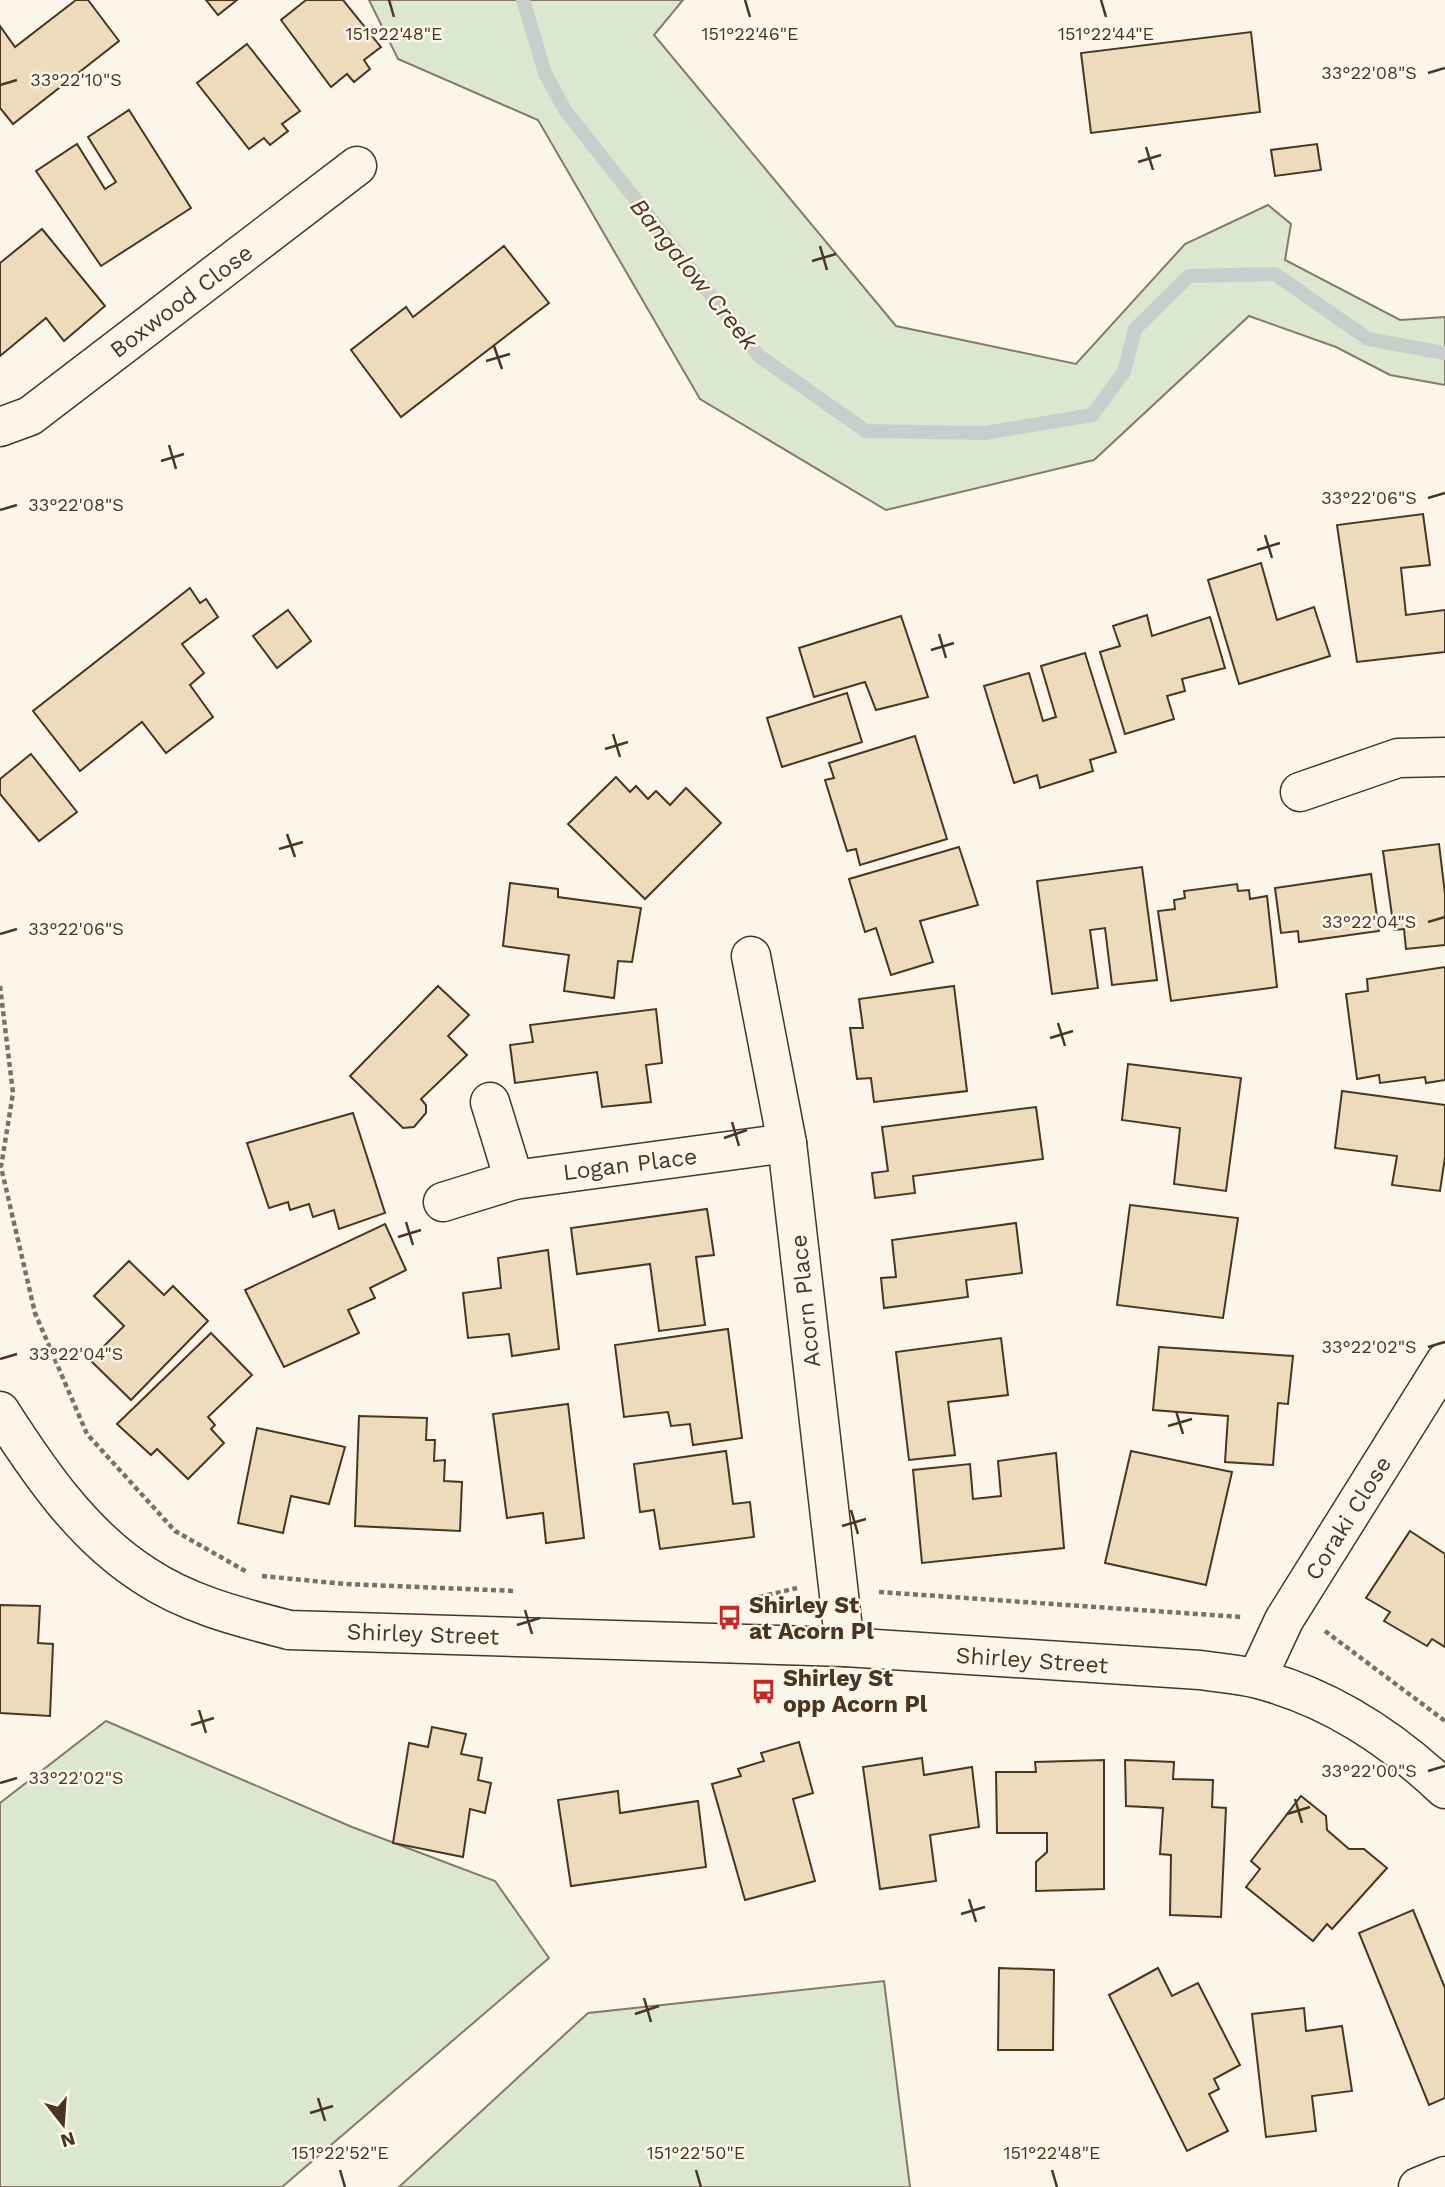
<svg xmlns="http://www.w3.org/2000/svg" width="1445" height="2187" font-family="'Work Sans',sans-serif">
  <style>
    .green { fill: #dce7d0; stroke: #887966; stroke-width: 2 }
    .lines { fill: none; stroke-linecap: round; stroke-linejoin: round }
    .stream { stroke: #c9cecd; stroke-width: 14 }
    .building { fill: #ecdcbc; stroke: #4a3520; stroke-width: 2 }
    .street-casing { stroke: #4a3520; stroke-width: 41 }
    .secondary-casing { stroke: #4a3520; stroke-width: 41 }
    .path { stroke: #7f6f5c; stroke-width: 4.5; stroke-dasharray: 5 3.5; stroke-linecap: butt }
    .street { stroke: #fbf6e9; stroke-width: 38 }
    .secondary { stroke: #fbf6e9; stroke-width: 38 }
    .ticks { fill: none; stroke: #4a3520; stroke-width: 2.5 }
    .labels { text-anchor: middle; stroke-width: 5; stroke-linejoin: round; paint-order: stroke }
    .street-label { font-size: 23px; fill: #4a3520; stroke: #fbf6e9 }
    .poi-label { font-size: 23px; font-weight: bold; fill: #4a3520; stroke: #fbf6e9; text-anchor: start }
    .water-label { font-size: 24px; font-style: italic; fill: #4a3520; stroke: #fbf6e9 }
    .ticks-label { font-size: 18px; text-anchor: middle; fill: #4a3520; stroke: #fbf6e9; stroke-width: 5; stroke-linejoin: round; paint-order: stroke }
  </style>
  <rect width="100%" height="100%" fill="#fbf6e9"/>
  <g class="green">
    <polygon points="369,0 683,0 654,35 896,326 1076,364 1185,244 1268,205 1291,224 1285,260 1400,320 1445,317 1445,385 1390,375 1336,347 1249,316 1094,460 886,510 700,399 538,120 398,59"/>
    <polygon points="106,1721 352,1827 495,1881 549,1958 282,2187 0,2187 0,1803"/>
    <polygon points="884,1981 910,2187 399,2187 588,2013"/>
  </g>
  <g class="lines">
    <polyline class="stream" points="523,0 545,73 565,110 759,356 866,431 985,433 1092,415 1124,372 1135,329 1189,276 1275,274 1368,339 1445,353"/>
  </g>
  <g class="building">
    <polygon points="76,0 88,0 119,41 13,124 0,108 0,26 15,47"/>
    <polygon points="206,0 237,0 218,15"/>
    <polygon points="306,0 343,0 381,47 364,60 370,69 354,82 347,74 331,87 281,20"/>
    <polygon points="1251,32 1260,112 1091,133 1081,53"/>
    <polygon points="247,44 300,111 282,124 288,131 270,145 264,138 249,149 197,83"/>
    <polygon points="129,110 191,208 101,266 36,171 77,144 105,189 116,182 88,137"/>
    <polygon points="1317,144 1321,170 1275,176 1271,150"/>
    <polygon points="42,229 105,306 64,341 46,318 0,356 0,263"/>
    <polygon points="504,246 549,303 401,417 351,350 406,307 413,317"/>
    <polygon points="1423,514 1430,565 1401,568 1406,615 1445,610 1445,652 1357,662 1337,525"/>
    <polygon points="1261,563 1277,620 1314,607 1330,656 1239,684 1208,580"/>
    <polygon points="190,588 200,603 206,599 218,617 182,644 204,673 190,685 213,717 166,753 142,722 80,771 33,711"/>
    <polygon points="288,610 311,641 277,668 253,636"/>
    <polygon points="1147,615 1152,636 1210,617 1225,668 1182,679 1185,691 1167,696 1174,719 1125,734 1100,652 1120,646 1113,626"/>
    <polygon points="901,616 928,697 876,710 865,682 814,697 799,648"/>
    <polygon points="1085,653 1116,752 1090,760 1093,771 1040,788 1037,775 1014,783 984,686 1029,673 1043,721 1056,717 1041,666"/>
    <polygon points="847,693 862,742 782,767 767,718"/>
    <polygon points="915,736 947,839 860,865 856,849 847,851 825,780 834,778 829,763"/>
    <polygon points="31,754 77,812 39,841 0,794 0,779"/>
    <polygon points="616,777 630,792 636,786 648,799 656,791 670,805 686,788 721,823 645,899 568,824"/>
    <polygon points="1439,844 1445,894 1445,945 1406,949 1404,929 1394,930 1383,851"/>
    <polygon points="959,847 978,905 920,921 933,962 891,975 876,928 865,932 849,879"/>
    <polygon points="1142,867 1157,980 1112,985 1105,928 1090,930 1098,988 1052,994 1037,881"/>
    <polygon points="1371,874 1379,931 1299,942 1298,931 1281,933 1275,888"/>
    <polygon points="510,883 558,889 558,897 641,908 632,962 618,961 614,998 564,991 569,955 503,946"/>
    <polygon points="1237,884 1238,891 1249,890 1250,899 1267,896 1277,987 1171,1001 1158,911 1175,909 1174,900 1185,898 1184,891"/>
    <polygon points="1445,967 1445,1080 1426,1083 1425,1077 1380,1083 1379,1075 1357,1079 1346,994 1368,991 1367,979"/>
    <polygon points="438,986 469,1015 448,1036 467,1055 421,1099 426,1105 426,1113 414,1127 403,1128 350,1076"/>
    <polygon points="954,986 967,1091 874,1102 871,1078 857,1079 850,1028 863,1028 859,999"/>
    <polygon points="656,1009 662,1063 646,1065 651,1102 602,1107 597,1072 515,1083 510,1045 533,1042 530,1025"/>
    <polygon points="1128,1064 1241,1078 1226,1191 1174,1184 1180,1128 1122,1120"/>
    <polygon points="1342,1091 1445,1105 1445,1157 1440,1191 1392,1185 1397,1156 1335,1148"/>
    <polygon points="1036,1107 1043,1159 913,1176 915,1193 875,1198 872,1173 888,1171 882,1127"/>
    <polygon points="353,1113 385,1213 339,1229 334,1210 313,1217 309,1204 290,1210 288,1202 269,1208 247,1143"/>
    <polygon points="1130,1205 1238,1218 1223,1318 1117,1305"/>
    <polygon points="707,1209 714,1255 696,1257 705,1325 659,1331 650,1264 577,1274 571,1228"/>
    <polygon points="1016,1223 1022,1273 966,1280 968,1297 884,1308 881,1278 896,1277 892,1240"/>
    <polygon points="385,1224 406,1270 370,1288 375,1298 348,1310 359,1333 284,1367 245,1290"/>
    <polygon points="548,1250 559,1349 512,1356 509,1334 468,1338 463,1293 501,1288 498,1258"/>
    <polygon points="129,1261 164,1295 173,1286 208,1321 131,1400 90,1360 124,1326 94,1296"/>
    <polygon points="728,1329 742,1438 693,1445 690,1424 671,1426 668,1412 624,1417 615,1345"/>
    <polygon points="211,1333 252,1375 208,1417 215,1425 211,1429 224,1443 188,1479 157,1449 151,1455 117,1424"/>
    <polygon points="1001,1338 1008,1395 948,1402 955,1455 909,1460 896,1352"/>
    <polygon points="1159,1347 1293,1356 1288,1404 1278,1403 1273,1465 1225,1462 1228,1416 1153,1410"/>
    <polygon points="568,1404 584,1538 546,1543 543,1513 507,1518 493,1414"/>
    <polygon points="359,1416 427,1418 426,1440 435,1440 434,1461 445,1460 444,1481 462,1482 460,1531 355,1526"/>
    <polygon points="257,1428 345,1447 329,1504 291,1496 283,1533 238,1523"/>
    <polygon points="726,1451 733,1504 750,1502 754,1537 660,1549 654,1510 640,1512 634,1464"/>
    <polygon points="1131,1451 1232,1472 1206,1585 1105,1563"/>
    <polygon points="1056,1453 1064,1548 922,1563 913,1470 970,1464 973,1499 1001,1496 998,1461"/>
    <polygon points="1410,1531 1445,1554 1445,1647 1432,1639 1427,1646 1384,1621 1390,1612 1366,1598"/>
    <polygon points="0,1605 40,1606 38,1643 53,1644 50,1716 0,1713"/>
    <polygon points="432,1727 466,1734 461,1754 482,1758 478,1780 491,1783 485,1813 470,1809 463,1857 393,1843 409,1743 428,1747"/>
    <polygon points="799,1742 813,1793 793,1799 815,1881 745,1900 712,1784 741,1776 738,1769 764,1761 761,1753"/>
    <polygon points="922,1758 924,1775 972,1767 979,1827 930,1835 936,1881 880,1889 863,1767"/>
    <polygon points="1104,1760 1104,1889 1036,1891 1036,1862 1047,1852 1047,1833 997,1833 996,1772 1036,1772 1035,1762"/>
    <polygon points="1125,1760 1174,1762 1173,1779 1213,1780 1212,1807 1226,1808 1221,1917 1170,1915 1171,1855 1160,1854 1163,1808 1126,1806"/>
    <polygon points="618,1791 620,1813 698,1801 706,1867 571,1886 558,1800"/>
    <polygon points="1301,1796 1326,1816 1327,1830 1349,1849 1364,1849 1387,1868 1332,1929 1327,1924 1313,1941 1246,1887 1260,1869 1251,1861"/>
    <polygon points="1413,1910 1445,1988 1445,2098 1429,2105 1359,1933"/>
    <polygon points="999,1968 1054,1970 1053,2050 998,2050"/>
    <polygon points="1158,1968 1172,1996 1198,1983 1240,2065 1214,2079 1219,2089 1209,2094 1228,2131 1187,2151 1109,1995"/>
    <polygon points="1304,2008 1306,2031 1342,2026 1352,2091 1312,2096 1316,2131 1266,2137 1252,2014"/>
  </g>
  <g class="lines">
    <defs>
      <g id="street">
        <polyline points="0,427 30,416 357,166"/>
        <polyline points="1300,792 1398,758 1445,757"/>
        <polyline points="751,956 787,1143 845,1647"/>
        <polyline points="490,1102 514,1180"/>
        <polyline points="443,1202 514,1180 787,1143"/>
        <polyline points="1257,1678 1284,1620 1445,1362"/>
        <polyline points="1418,2187 1445,2176"/>
      </g>
      <path id="secondary" d="M0 1411C39 1472 82 1535 144 1575 187 1604 239 1617 289 1630L845 1647 1200 1670C1219 1673 1240 1674 1258 1679 1331 1698 1391 1738 1445 1789"/>
    </defs>
    <use href="#street" class="street-casing"/>
    <use href="#secondary" class="secondary-casing"/>
    <g class="path">
      <polyline points="0,986 13,1093 1,1167 35,1313 87,1434 175,1531 247,1572"/>
      <polyline points="262,1576 345,1584 515,1591"/>
      <polyline points="879,1592 1241,1617"/>
      <polyline points="751,1599 797,1588"/>
      <polyline points="1325,1631 1445,1721"/>
    </g>
    <use href="#street" class="street"/>
    <use href="#secondary" class="secondary"/>
  </g>
  <path class="ticks" d="M389 0 394 17M745 0 750 17M1101 0 1106 17M1428 73 1445 68M0 85 17 80M1146 147 1153 170M1138 162 1161 155M820 246 827 270M812 261 836 254M494 346 502 369M486 361 510 354M169 445 176 469M161 461 184 454M1428 498 1445 493M0 510 17 505M1265 535 1272 558M1257 550 1280 543M939 634 946 658M931 650 954 643M613 734 620 757M605 749 628 742M287 834 295 857M279 849 303 842M1428 922 1445 917M0 934 17 929M1058 1023 1065 1046M1050 1038 1073 1031M732 1122 739 1146M724 1138 747 1130M406 1222 413 1245M398 1237 421 1230M1428 1347 1445 1342M0 1359 17 1354M1176 1411 1183 1434M1168 1426 1192 1419M851 1510 858 1534M842 1526 866 1519M525 1610 532 1634M517 1625 540 1618M199 1710 206 1733M191 1725 214 1718M1428 1771 1445 1766M0 1783 17 1778M1295 1799 1302 1823M1287 1814 1310 1807M969 1899 976 1922M961 1914 985 1907M644 1998 651 2022M635 2014 659 2006M318 2098 325 2121M310 2113 333 2106M340 2170 345 2187M696 2170 701 2187M1052 2170 1057 2187"/>
  <defs>
    <symbol id="bus-bare" viewBox="-9 -9 18 18"><path d="M-5-6H5V4H4V6H2V4H-2V6H-4V4H-5ZM-3.5-4V0h7V-4ZM-3.5 1.2v1.5H-2V1.2ZM2 1.2v1.5H3.5V1.2Z" fill="#c62828" stroke="#fbf6e9" stroke-width="2.5" paint-order="stroke"/></symbol>
  </defs>
  <g fill-rule="evenodd">
    <use href="#bus-bare" x="712" y="1600" width="35" height="35"/>
    <use href="#bus-bare" x="746" y="1674" width="35" height="35"/>
  </g>
  <g class="labels">
    <g class="street-label">
      <text transform="translate(181 301) rotate(-37)" y="8">Boxwood Close</text>
      <text transform="translate(630 1164) rotate(-7)" y="8">Logan Place</text>
      <text transform="translate(805 1301) rotate(-96)" y="8">Acorn Place</text>
      <text transform="translate(1348 1518) rotate(-58)" y="8">Coraki Close</text>
      <text transform="translate(423 1634) rotate(2)" y="8">Shirley Street</text>
      <text transform="translate(1032 1660) rotate(4)" y="8">Shirley Street</text>
    </g>
    <g class="poi-label">
      <text x="749" y="1613">Shirley St<tspan x="749" dy="26">at Acorn Pl</tspan></text>
      <text x="783" y="1686">Shirley St<tspan x="783" dy="26">opp Acorn Pl</tspan></text>
    </g>
    <g class="water-label">
      <text transform="translate(694 274) rotate(51)" y="8">Bangalow Creek</text>
    </g>
  </g>
  <g class="ticks-label">
    <text x="394" y="40">151°22'48"E</text>
    <text x="750" y="40">151°22'46"E</text>
    <text x="1106" y="40">151°22'44"E</text>
    <text x="1369" y="79">33°22'08"S</text>
    <text x="76" y="86">33°22'10"S</text>
    <text x="1369" y="504">33°22'06"S</text>
    <text x="76" y="511">33°22'08"S</text>
    <text x="1369" y="928">33°22'04"S</text>
    <text x="76" y="935">33°22'06"S</text>
    <text x="1369" y="1353">33°22'02"S</text>
    <text x="76" y="1360">33°22'04"S</text>
    <text x="1369" y="1777">33°22'00"S</text>
    <text x="76" y="1784">33°22'02"S</text>
    <text x="340" y="2159">151°22'52"E</text>
    <text x="696" y="2159">151°22'50"E</text>
    <text x="1052" y="2159">151°22'48"E</text>
  </g>
  <g transform="translate(63 2124) rotate(163)" stroke="#fbf6e9" stroke-width="5" paint-order="stroke">
  <path d="M0-5L12 26L0 18L-12 26Z" fill="#4a3520"/>
  <text y="-10" font-size="19" font-weight="bold" text-anchor="middle" fill="#4a3520">N</text>
  </g>
</svg>
